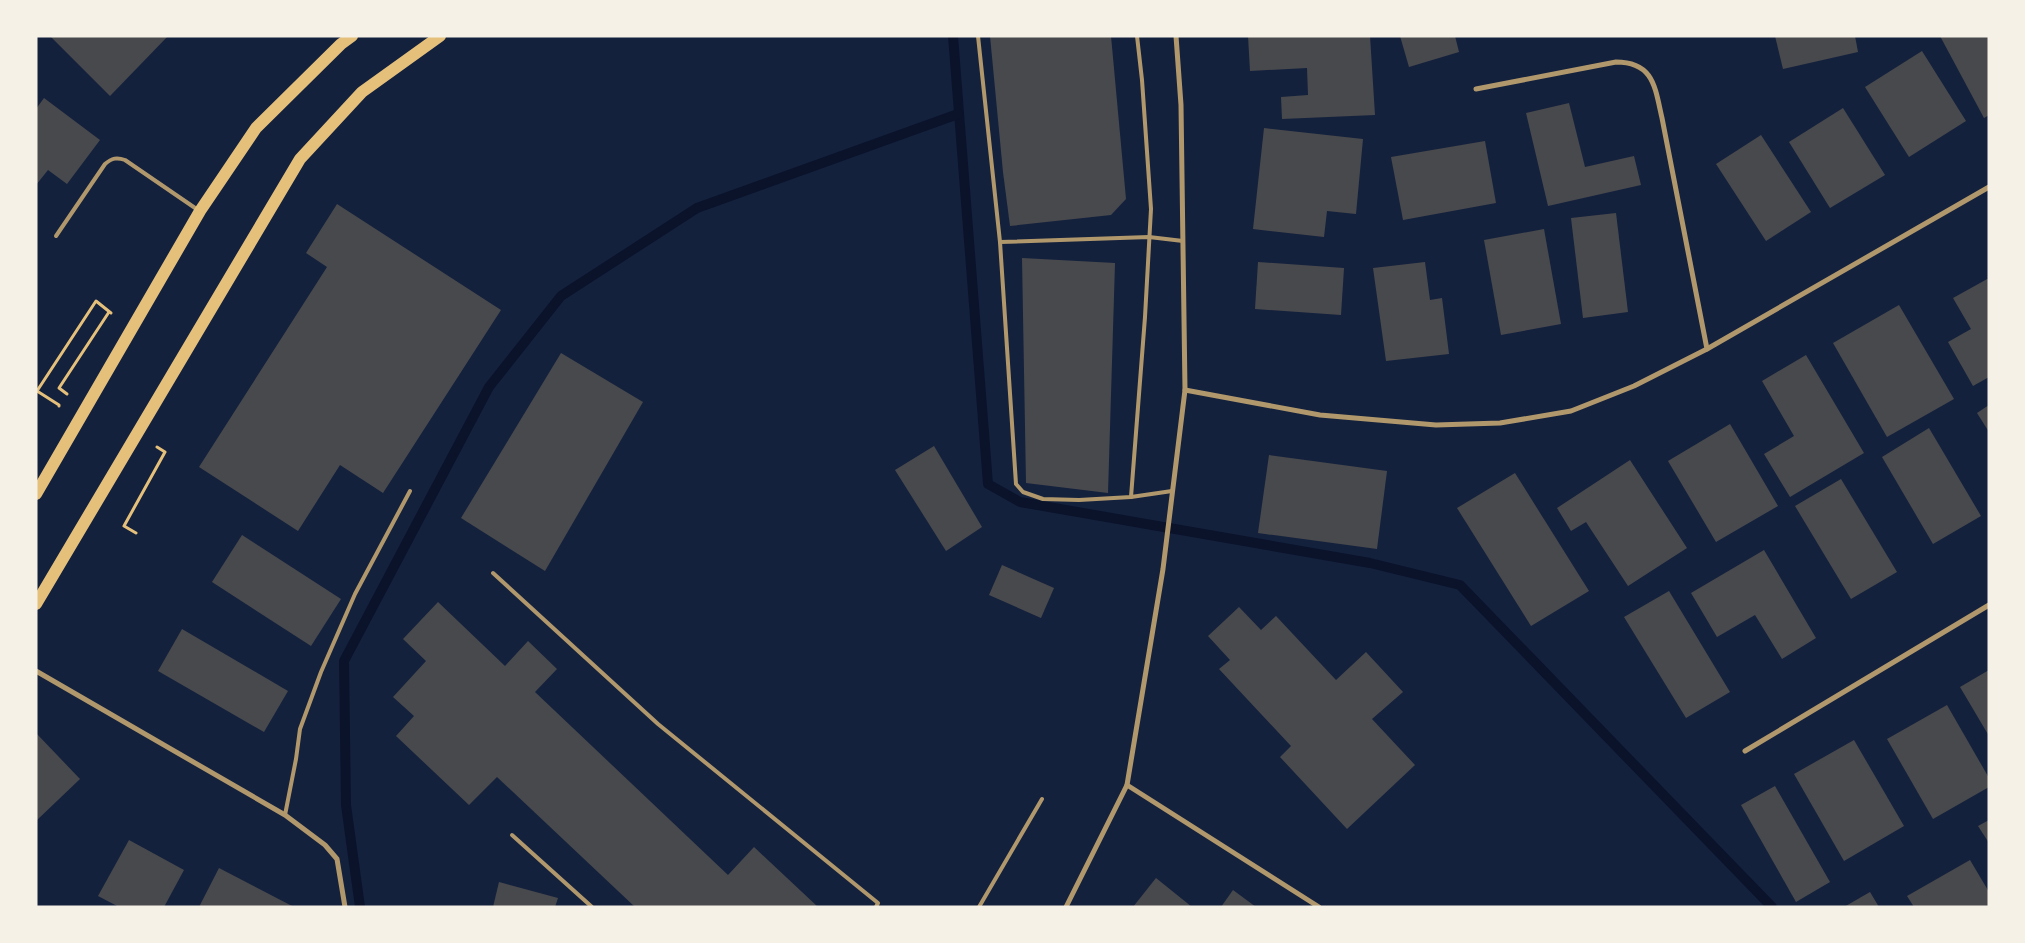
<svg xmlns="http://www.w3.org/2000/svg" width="2025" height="943" font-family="'IBM Plex Sans',sans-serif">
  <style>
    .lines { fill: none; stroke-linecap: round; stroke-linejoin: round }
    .stream { stroke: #0b132b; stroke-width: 10 }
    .building { fill: #48494c }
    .path { stroke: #e5c07b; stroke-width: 3 }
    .service { stroke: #b1986c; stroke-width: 4 }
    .minor { stroke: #b1986c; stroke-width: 5 }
    .primary { stroke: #e5c07b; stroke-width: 12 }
  </style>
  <rect width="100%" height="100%" fill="#14213d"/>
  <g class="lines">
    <g class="stream">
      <polyline points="953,36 988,484 1020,502 1370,563 1460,585 1772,907"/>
      <polyline points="360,907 346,805 344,661 489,387 561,296 697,208 958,114"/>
    </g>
  </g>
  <g class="building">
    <polygon points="50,36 168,36 110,96"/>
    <polygon points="990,36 1111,36 1126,199 1111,215 1010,226 1003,172"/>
    <polygon points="1248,36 1370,36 1375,115 1282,119 1281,97 1308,95 1307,68 1250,71"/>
    <polygon points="1400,36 1455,36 1459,52 1409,67"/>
    <polygon points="1775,36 1855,36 1858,52 1783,69"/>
    <polygon points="1940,36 1989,36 1989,115 1984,118"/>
    <polygon points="1922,51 1966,121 1909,157 1865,87"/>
    <polygon points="44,98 100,140 67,184 48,170 36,185 36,109"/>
    <polygon points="1569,103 1585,167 1634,156 1641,185 1548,206 1526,113"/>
    <polygon points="1843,108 1885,175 1830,208 1789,142"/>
    <polygon points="1264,128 1363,139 1356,214 1327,211 1324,237 1253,229"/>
    <polygon points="1761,135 1811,212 1766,241 1716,164"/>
    <polygon points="1485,141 1496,203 1403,220 1391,157"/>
    <polygon points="337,204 501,310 383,493 340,465 298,531 199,467 327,267 306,253"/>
    <polygon points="1616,213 1628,312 1583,318 1571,218"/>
    <polygon points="1544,229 1561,324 1501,335 1484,240"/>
    <polygon points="1022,258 1115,263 1108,493 1026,483"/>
    <polygon points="1258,262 1344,268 1341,315 1255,309"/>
    <polygon points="1425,262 1430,300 1442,298 1449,354 1386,361 1373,268"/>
    <polygon points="1989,278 1989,377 1973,386 1948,342 1971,329 1953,298"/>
    <polygon points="1899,305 1954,399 1887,437 1833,343"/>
    <polygon points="561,353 643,402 545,571 461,518"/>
    <polygon points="1806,355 1864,453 1790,497 1764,454 1794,436 1762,381"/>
    <polygon points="1989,405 1989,432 1977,413"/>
    <polygon points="1730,424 1778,506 1716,542 1668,461"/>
    <polygon points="1929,428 1981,516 1933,544 1882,457"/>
    <polygon points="934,446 982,527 946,551 895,470"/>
    <polygon points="1269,455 1387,471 1377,549 1258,533"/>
    <polygon points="1630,460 1687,548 1628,586 1586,522 1571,531 1557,508"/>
    <polygon points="1515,473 1589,591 1531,626 1457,508"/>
    <polygon points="1841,479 1897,572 1851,599 1795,506"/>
    <polygon points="242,535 341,599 311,646 212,582"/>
    <polygon points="1764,550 1816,638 1782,659 1755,615 1717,637 1691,593"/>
    <polygon points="1002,565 1054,588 1041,618 989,595"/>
    <polygon points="1669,591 1730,692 1686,718 1624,617"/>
    <polygon points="438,602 505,666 528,641 557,669 535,692 728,875 754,847 818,907 635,907 497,777 469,805 396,736 414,716 393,697 426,661 403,639"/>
    <polygon points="1239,607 1261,630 1276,616 1336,680 1366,652 1403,692 1372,719 1415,765 1347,829 1280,757 1291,746 1219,669 1230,660 1208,636"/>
    <polygon points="182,629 288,691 264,732 158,671"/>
    <polygon points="1989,670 1989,736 1960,687"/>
    <polygon points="1947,705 1989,778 1989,787 1933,819 1887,739"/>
    <polygon points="36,733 80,779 36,821"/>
    <polygon points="1854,740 1904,826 1844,861 1794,774"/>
    <polygon points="1775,786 1830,882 1796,902 1741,805"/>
    <polygon points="1989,820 1989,843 1978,826"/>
    <polygon points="129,840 184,870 164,907 119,907 98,896"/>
    <polygon points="1970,860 1989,892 1989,907 1914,907 1907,896"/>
    <polygon points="219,868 294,907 199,907"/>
    <polygon points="1156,878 1192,907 1133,907"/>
    <polygon points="499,882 558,898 555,907 493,907"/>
    <polygon points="1233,890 1256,907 1221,907"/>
    <polygon points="1870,892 1879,907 1844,907"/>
  </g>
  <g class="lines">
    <g class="path">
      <polyline points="67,394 59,388 109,312"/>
      <polyline points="59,406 59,405 37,391 96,301 111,313"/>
      <polyline points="136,533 124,526 165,452 157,447"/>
    </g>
    <g class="service">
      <polyline points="978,36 1000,242 1016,484 1023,492 1043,499 1079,500 1131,497 1172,491"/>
      <path d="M56 236 105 164C112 158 117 157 125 160L198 210"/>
      <polyline points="1000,242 1149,237 1183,241"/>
      <polyline points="1131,497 1145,317 1151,209 1142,80 1137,36"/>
      <polyline points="493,573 658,724 878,903 876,907"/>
      <polyline points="285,815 296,759 300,729 321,672 355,594 410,491"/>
      <polyline points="512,835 592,907"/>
      <polyline points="979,907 1042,799"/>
    </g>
    <g class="minor">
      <path d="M1476 89 1616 62C1654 62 1655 88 1662 118L1707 349"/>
      <polyline points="1185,390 1320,415 1436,425 1500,423 1571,411 1634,386 1707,349 1989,187"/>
      <polyline points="36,671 285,815 325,845 337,859 345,907"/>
      <polyline points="1745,751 1989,605"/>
      <polyline points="1127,785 1319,907"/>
      <polyline points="1066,907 1127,785 1163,569 1185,390 1181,105 1176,36"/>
    </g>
    <g class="primary">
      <polyline points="36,494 200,211 256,128 341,44 352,36"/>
      <polyline points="36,604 300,159 362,92 440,36"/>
    </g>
  </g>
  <rect width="2025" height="943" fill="none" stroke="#f6f1e7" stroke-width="75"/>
</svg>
